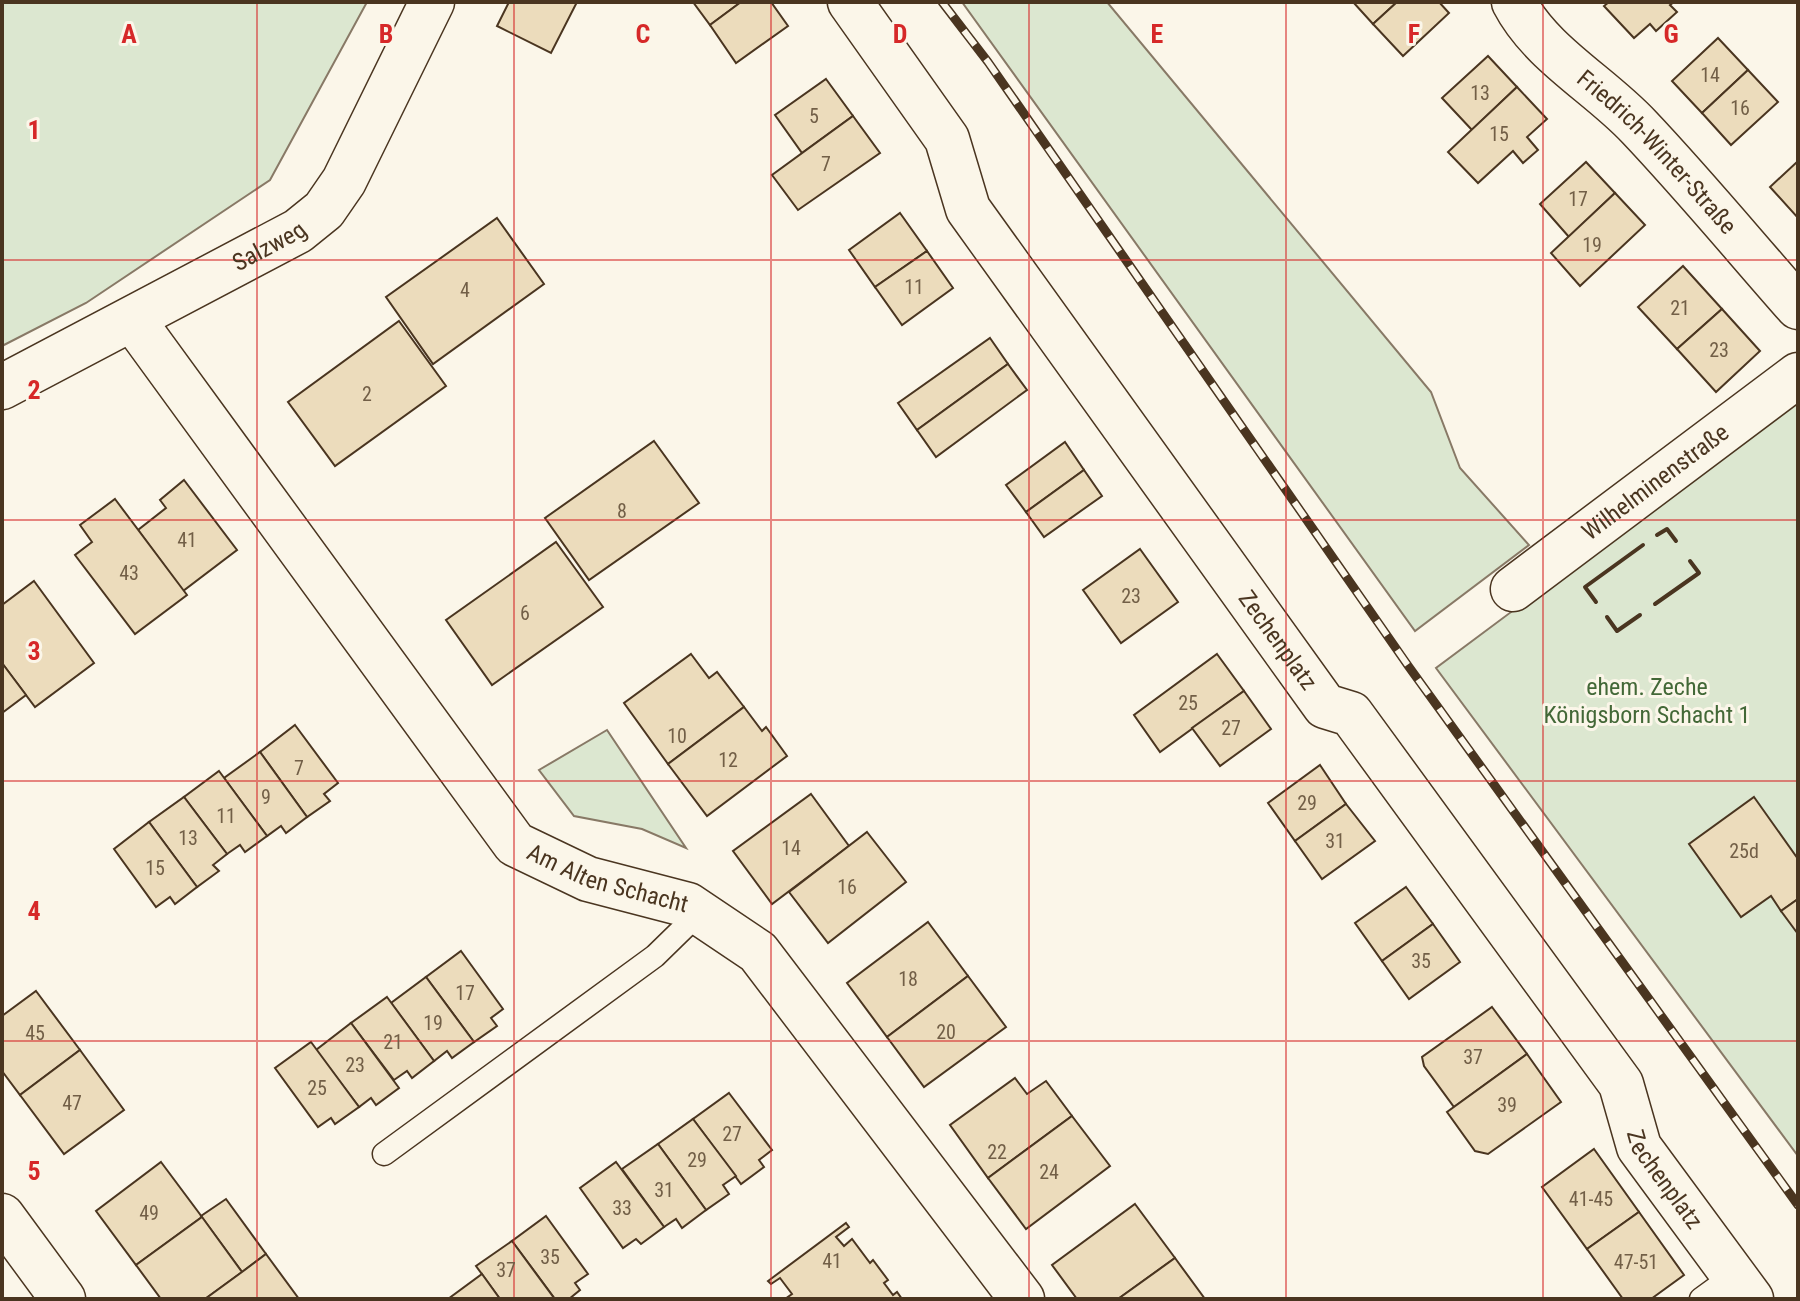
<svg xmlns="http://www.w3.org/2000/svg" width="1800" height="1301" font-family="'Roboto Condensed',sans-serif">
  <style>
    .green { fill: #dce7d0; stroke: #887966; stroke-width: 2 }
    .building { fill: #ecdcbc; stroke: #4a3520; stroke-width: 2 }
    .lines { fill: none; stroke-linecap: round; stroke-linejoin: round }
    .service-casing { stroke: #4a3520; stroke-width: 25 }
    .minor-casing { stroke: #4a3520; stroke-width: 47 }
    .service { stroke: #fbf6e9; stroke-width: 22 }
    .minor { stroke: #fbf6e9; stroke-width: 44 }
    .rail-casing { stroke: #4a3520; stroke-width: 9 }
    .rail { stroke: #fbf6e9; stroke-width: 6; stroke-dasharray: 18; stroke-linecap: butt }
    .wall { stroke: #4a3520; stroke-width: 4 }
    .grid { fill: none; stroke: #d62828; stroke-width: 2; stroke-opacity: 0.55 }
    .labels { text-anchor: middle; stroke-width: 6; stroke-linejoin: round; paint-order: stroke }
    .number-label { font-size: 20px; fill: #725f47 }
    .street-label { font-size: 24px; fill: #4a3520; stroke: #fbf6e9 }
    .park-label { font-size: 24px; fill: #436837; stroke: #fbf6e9 }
    .grid-label { font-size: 26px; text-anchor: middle; font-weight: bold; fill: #d62828; stroke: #fbf6e9; stroke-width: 6; stroke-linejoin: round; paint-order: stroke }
  </style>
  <rect width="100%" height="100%" fill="#fbf6e9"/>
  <g class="green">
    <polygon points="2,2 367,2 270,180 86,303 2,346"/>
    <polygon points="962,2 1107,2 1431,392 1460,468 1529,545 1415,631"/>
    <polygon points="1798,398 1798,1156 1436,668"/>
    <polygon points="607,730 686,848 642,829 574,816 539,770"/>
  </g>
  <g class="building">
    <polygon points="509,2 577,2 551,53 497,26"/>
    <polygon points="693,2 741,2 710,25"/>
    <polygon points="741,2 771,2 788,26 736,63 710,25"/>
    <polygon points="1353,2 1397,2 1373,24"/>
    <polygon points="1397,2 1439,2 1449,13 1403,56 1373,24"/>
    <polygon points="1609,2 1674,2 1670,5 1677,12 1656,31 1650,24 1634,38 1604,6"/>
    <polygon points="1718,38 1748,70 1702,113 1672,81"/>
    <polygon points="1488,56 1517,87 1472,130 1442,98"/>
    <polygon points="1748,70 1778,102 1731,145 1702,113"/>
    <polygon points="826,79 853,116 802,153 775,115"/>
    <polygon points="1517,87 1547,119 1527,137 1538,150 1523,163 1513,151 1478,183 1448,152"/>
    <polygon points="853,116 880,153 798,210 772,175"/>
    <polygon points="1798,161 1798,218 1770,187"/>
    <polygon points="1586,162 1615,193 1569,237 1540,204"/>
    <polygon points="1615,193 1645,225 1580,286 1551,253"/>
    <polygon points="900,213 927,251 875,287 849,250"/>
    <polygon points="497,218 544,284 433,364 386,297"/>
    <polygon points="927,251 953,288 902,325 875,287"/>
    <polygon points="1683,266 1722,309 1677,349 1638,307"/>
    <polygon points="1722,309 1760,351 1716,392 1677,349"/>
    <polygon points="399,321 446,386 335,466 288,402"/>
    <polygon points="990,338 1008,364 917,430 898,403"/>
    <polygon points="1008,364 1027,390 936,457 917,430"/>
    <polygon points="654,441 699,503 589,580 545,518"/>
    <polygon points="1065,442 1084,470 1026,512 1006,485"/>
    <polygon points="1084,470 1102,496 1044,537 1026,512"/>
    <polygon points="184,480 237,550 183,591 138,530 166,508 160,500"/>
    <polygon points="115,499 187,595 135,634 75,555 92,542 80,525"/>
    <polygon points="556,542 603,607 492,685 446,620"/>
    <polygon points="1140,549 1178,602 1121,643 1083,590"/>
    <polygon points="34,581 94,663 35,707 2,663 2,605"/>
    <polygon points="691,654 709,678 717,672 744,707 668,764 624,703"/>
    <polygon points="1217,654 1244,691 1160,752 1134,715"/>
    <polygon points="2,663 26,695 2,713"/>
    <polygon points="1244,691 1271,729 1220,766 1192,728"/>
    <polygon points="744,707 762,731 766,727 787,756 707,816 668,764"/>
    <polygon points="295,725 338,783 324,794 330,801 307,817 260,752"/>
    <polygon points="260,752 307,817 286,833 281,826 267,836 224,778"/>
    <polygon points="1320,765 1346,804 1295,841 1268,803"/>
    <polygon points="219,771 267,836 245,852 240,845 227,854 184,797"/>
    <polygon points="811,794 849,846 772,904 733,851"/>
    <polygon points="184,797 227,854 213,865 219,871 197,887 149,822"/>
    <polygon points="1754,797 1798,859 1798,899 1781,911 1771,896 1741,917 1689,844"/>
    <polygon points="1346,804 1375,841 1322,879 1295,841"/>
    <polygon points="149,822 197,887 175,904 170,897 156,907 114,849"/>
    <polygon points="867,832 906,882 828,943 789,892"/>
    <polygon points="1406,887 1433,924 1382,961 1355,923"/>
    <polygon points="1798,899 1798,934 1781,911"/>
    <polygon points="928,922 968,976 887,1037 847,983"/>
    <polygon points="1433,924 1460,962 1409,999 1382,961"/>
    <polygon points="461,951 503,1009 491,1018 497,1026 474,1042 426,977"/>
    <polygon points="968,976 1006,1027 924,1087 887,1037"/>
    <polygon points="426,977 474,1042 452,1058 447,1051 434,1061 391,1003"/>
    <polygon points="36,991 80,1050 20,1095 2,1071 2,1016"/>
    <polygon points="387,997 434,1061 412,1078 407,1071 394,1080 351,1023"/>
    <polygon points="1492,1007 1527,1054 1454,1107 1424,1066 1422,1057"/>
    <polygon points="351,1023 399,1088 376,1105 371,1098 359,1107 316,1050"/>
    <polygon points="311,1042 359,1107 335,1124 331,1118 318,1127 275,1068"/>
    <polygon points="80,1050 124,1110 64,1154 20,1095"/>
    <polygon points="1527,1054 1561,1102 1488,1154 1475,1151 1447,1112"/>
    <polygon points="1015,1078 1027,1094 1046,1081 1072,1116 988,1178 950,1125"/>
    <polygon points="729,1093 772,1150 759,1160 764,1167 741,1184 693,1119"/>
    <polygon points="1072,1116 1110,1166 1026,1229 988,1178"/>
    <polygon points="693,1119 736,1176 723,1185 729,1194 706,1210 658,1144"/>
    <polygon points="658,1144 706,1210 682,1228 676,1219 664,1227 622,1169"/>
    <polygon points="1594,1149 1639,1212 1587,1249 1542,1187"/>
    <polygon points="161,1162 202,1217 136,1265 96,1211"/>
    <polygon points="616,1162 664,1227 641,1244 636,1239 623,1248 580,1188"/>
    <polygon points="226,1199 266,1254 242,1272 201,1216"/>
    <polygon points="1135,1204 1175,1258 1118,1299 1077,1299 1052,1265"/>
    <polygon points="1639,1212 1684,1275 1651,1299 1623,1299 1587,1249"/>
    <polygon points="546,1216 588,1274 575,1283 580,1290 569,1299 555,1299 512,1241"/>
    <polygon points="202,1217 242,1272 205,1299 161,1299 136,1265"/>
    <polygon points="846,1223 849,1227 836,1237 844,1246 852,1239 870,1263 873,1260 888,1280 884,1283 893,1295 897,1292 902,1299 785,1299 792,1294 780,1278 771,1284 768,1281"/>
    <polygon points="512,1241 554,1298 553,1299 500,1299 476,1266"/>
    <polygon points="266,1254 299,1299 205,1299 242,1272"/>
    <polygon points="1175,1258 1205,1299 1118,1299"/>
    <polygon points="482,1274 500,1299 448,1299"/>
  </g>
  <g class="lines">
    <defs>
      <g id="service">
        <polyline points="384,1154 655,956 699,913"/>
        <polyline points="1701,1299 1734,1275"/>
      </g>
      <g id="minor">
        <path id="s1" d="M850 2 947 139 968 209 1325 706 1351 714 1621 1084 1639 1147 1751 1299"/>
        <path id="s2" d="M1514 2C1541 54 1600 85 1639 127 1694 185 1745 247 1798 307"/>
        <path id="s3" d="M133 320 515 844 588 879 688 905 758 952 1022 1299"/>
        <path id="s4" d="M2 387 298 231 324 210 344 181 432 2"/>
        <path id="s5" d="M1513 589 1798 375"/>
        <polyline points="2,1216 63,1299"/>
      </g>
    </defs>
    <use href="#service" class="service-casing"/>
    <use href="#minor" class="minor-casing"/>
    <use href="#service" class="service"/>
    <use href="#minor" class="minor"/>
    <defs>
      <polyline id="rail" points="942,2 988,62 1409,667 1798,1205"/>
    </defs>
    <use href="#rail" class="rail-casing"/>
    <use href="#rail" class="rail"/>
    <g class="wall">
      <polyline points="1657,535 1667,529 1676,541"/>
      <polyline points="1596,602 1585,587 1643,545"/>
      <polyline points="1655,604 1699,573 1690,561"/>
      <polyline points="1607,617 1617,631 1640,615"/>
    </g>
  </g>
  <path class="grid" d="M257 2V1299M514 2V1299M771 2V1299M1029 2V1299M1286 2V1299M1543 2V1299M2 260H1798M2 520H1798M2 781H1798M2 1041H1798"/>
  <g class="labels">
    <g class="number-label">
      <text x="1710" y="82">14</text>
      <text x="1480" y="100">13</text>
      <text x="1740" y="115">16</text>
      <text x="814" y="123">5</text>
      <text x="1499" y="141">15</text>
      <text x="826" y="171">7</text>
      <text x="1578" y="206">17</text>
      <text x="1592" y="252">19</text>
      <text x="914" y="294">11</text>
      <text x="465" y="297">4</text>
      <text x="1680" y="315">21</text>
      <text x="1719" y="357">23</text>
      <text x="367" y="401">2</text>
      <text x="622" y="518">8</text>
      <text x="187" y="547">41</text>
      <text x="129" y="580">43</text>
      <text x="1131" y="603">23</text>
      <text x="525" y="620">6</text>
      <text x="1188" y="710">25</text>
      <text x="1231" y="735">27</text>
      <text x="677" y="743">10</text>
      <text x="728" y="767">12</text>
      <text x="299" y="775">7</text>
      <text x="266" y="804">9</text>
      <text x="1307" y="810">29</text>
      <text x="226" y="823">11</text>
      <text x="188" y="845">13</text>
      <text x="1335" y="848">31</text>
      <text x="791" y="855">14</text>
      <text x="1744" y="858">25d</text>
      <text x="155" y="875">15</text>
      <text x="847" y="894">16</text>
      <text x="1421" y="968">35</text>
      <text x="908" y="986">18</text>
      <text x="465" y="1000">17</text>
      <text x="433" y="1030">19</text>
      <text x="946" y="1039">20</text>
      <text x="35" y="1040">45</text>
      <text x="393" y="1049">21</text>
      <text x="1473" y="1064">37</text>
      <text x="355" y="1072">23</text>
      <text x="317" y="1095">25</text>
      <text x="72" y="1110">47</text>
      <text x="1507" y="1112">39</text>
      <text x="732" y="1141">27</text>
      <text x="997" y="1159">22</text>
      <text x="697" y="1167">29</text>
      <text x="1049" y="1179">24</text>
      <text x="664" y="1197">31</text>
      <text x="1591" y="1206">41-45</text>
      <text x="622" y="1215">33</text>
      <text x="149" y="1220">49</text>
      <text x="550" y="1264">35</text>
      <text x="832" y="1268">41</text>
      <text x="1636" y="1269">47-51</text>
      <text x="506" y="1277">37</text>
    </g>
    <g class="street-label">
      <text dy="8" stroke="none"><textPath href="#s2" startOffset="208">Friedrich-Winter-Straße</textPath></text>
      <text dy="8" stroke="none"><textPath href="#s4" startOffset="302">Salzweg</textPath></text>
      <text dy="8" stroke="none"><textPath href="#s5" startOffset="178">Wilhelminenstraße</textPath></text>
      <text dy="8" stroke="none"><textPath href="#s1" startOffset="772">Zechenplatz</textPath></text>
      <text dy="8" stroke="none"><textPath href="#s3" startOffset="748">Am Alten Schacht</textPath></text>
      <text dy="8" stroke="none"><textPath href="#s1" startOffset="1444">Zechenplatz</textPath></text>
    </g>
    <g class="park-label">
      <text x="1647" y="695">ehem. Zeche<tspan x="1647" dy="28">Königsborn Schacht 1</tspan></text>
    </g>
  </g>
  <g class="grid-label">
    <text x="129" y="43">A</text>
    <text x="386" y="43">B</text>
    <text x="643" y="43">C</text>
    <text x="900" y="43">D</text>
    <text x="1157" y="43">E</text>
    <text x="1414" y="43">F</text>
    <text x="1671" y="43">G</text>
    <text x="34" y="139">1</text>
    <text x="34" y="399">2</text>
    <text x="34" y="660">3</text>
    <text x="34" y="920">4</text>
    <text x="34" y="1180">5</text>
  </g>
  <rect width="1800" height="1301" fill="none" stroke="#4a3520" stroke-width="8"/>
</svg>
